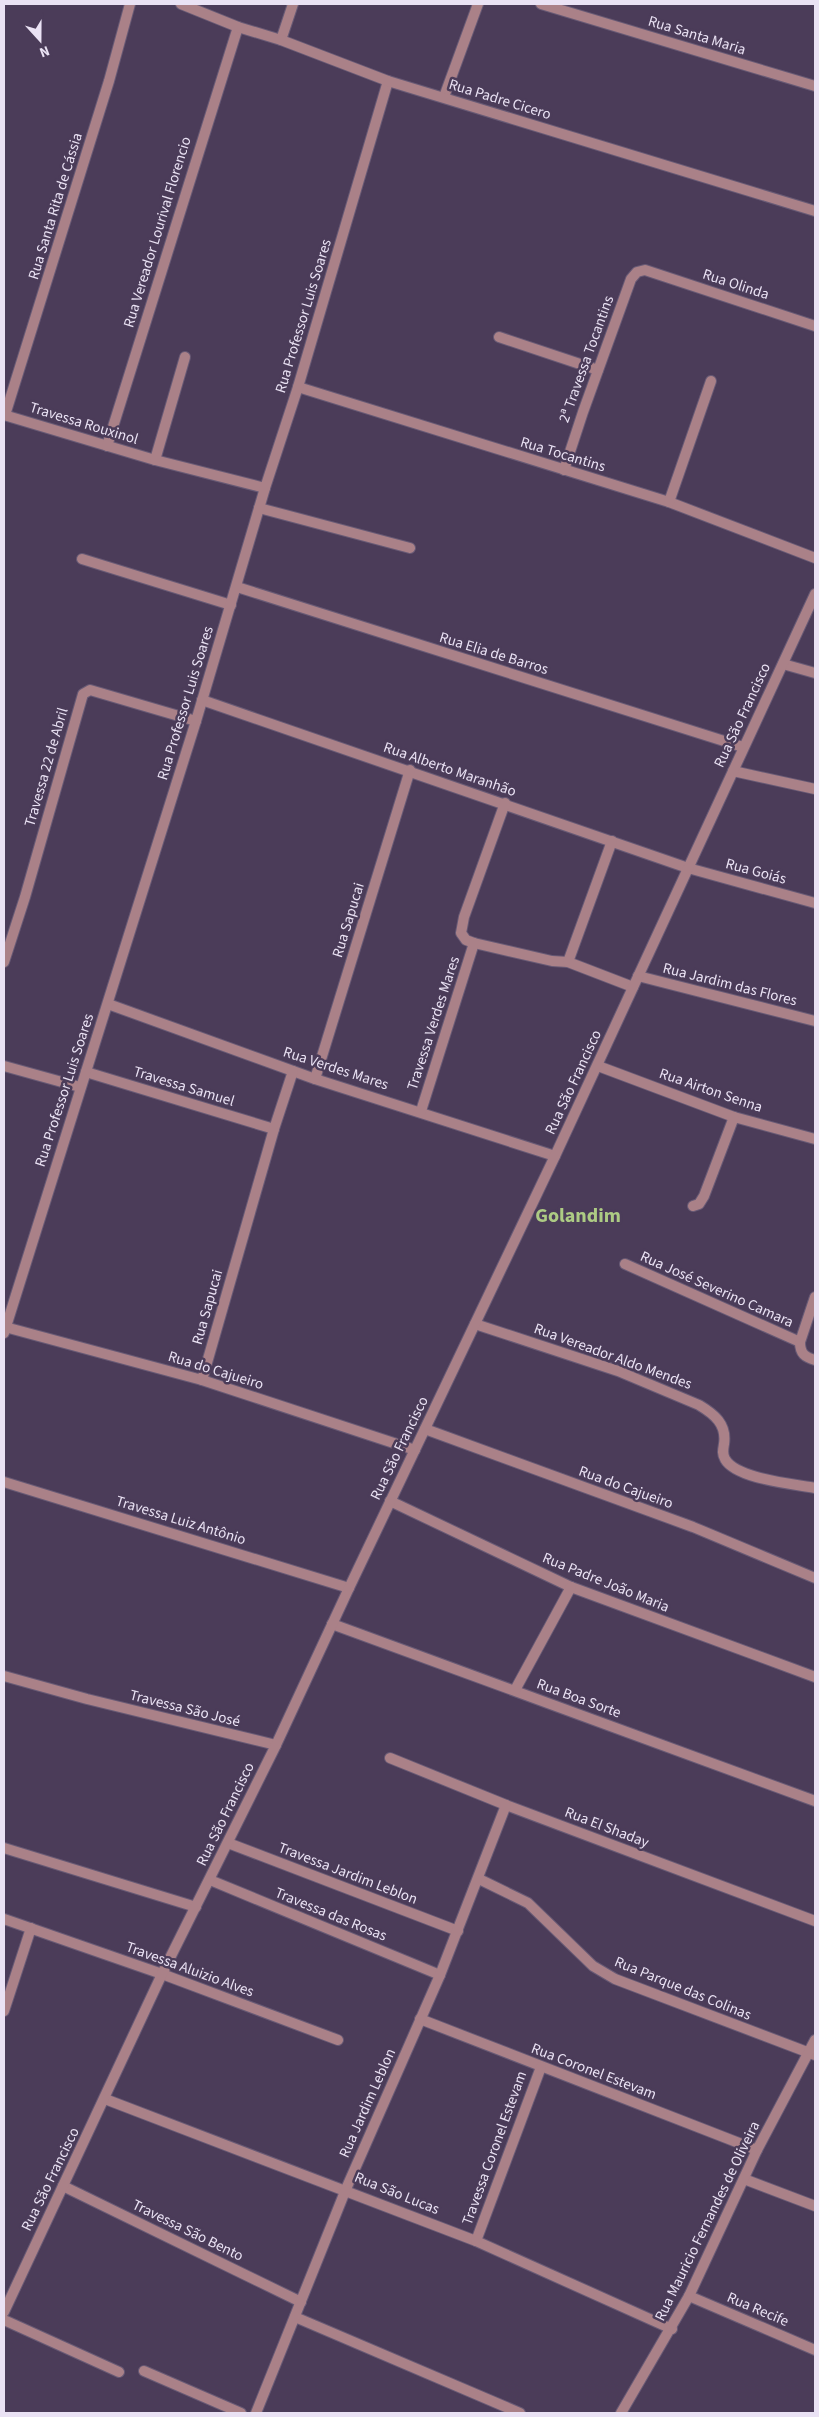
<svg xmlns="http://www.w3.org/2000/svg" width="819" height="2417" font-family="'Source Sans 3',sans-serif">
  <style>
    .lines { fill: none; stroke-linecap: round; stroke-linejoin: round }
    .service-casing { stroke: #685a75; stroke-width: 12 }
    .minor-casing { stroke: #685a75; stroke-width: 12 }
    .tertiary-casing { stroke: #685a75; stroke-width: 12 }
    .service { stroke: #aa8188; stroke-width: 10 }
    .minor { stroke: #aa8188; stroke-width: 10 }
    .tertiary { stroke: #aa8188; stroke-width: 10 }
    .labels { text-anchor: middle; stroke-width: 5; stroke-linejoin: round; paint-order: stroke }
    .street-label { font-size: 15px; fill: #eae2f4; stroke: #4b3c59 }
    .district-label { font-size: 20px; font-weight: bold; fill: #adcb84; stroke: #4b3c59 }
  </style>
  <rect width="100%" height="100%" fill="#4b3c59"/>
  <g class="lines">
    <defs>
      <polyline id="service" points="86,1072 274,1129"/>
      <g id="minor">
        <polyline points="541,4 815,86"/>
        <polyline points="281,40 293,4"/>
        <polyline points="444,97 478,4"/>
        <polyline points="499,337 598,370"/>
        <polyline points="298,387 669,502 815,558"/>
        <polyline points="4,415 155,460 265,488"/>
        <polyline points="5,415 109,81 130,4"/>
        <polyline points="107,446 238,27"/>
        <polyline points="155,460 185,357"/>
        <polyline points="564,470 583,412 631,279 637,272 645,270 815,326"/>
        <polyline points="669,502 711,381"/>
        <polyline points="259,508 410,548"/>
        <polyline points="82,559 231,605"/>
        <polyline points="237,587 743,747"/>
        <polyline points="783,664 815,673"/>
        <polyline points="202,700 688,868 815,903"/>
        <polyline points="733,771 815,789"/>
        <polyline points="505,803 464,917 461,933 466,940 474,943 552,961 568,962"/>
        <polyline points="612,841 568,962 633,987"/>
        <polyline points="4,962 25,897 83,694 90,690 196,721"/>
        <polyline points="638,976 815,1021"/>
        <polyline points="108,1004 315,1079 555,1156"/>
        <polyline points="4,1066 80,1087"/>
        <polyline points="598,1066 734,1117 815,1139"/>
        <polyline points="315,1079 410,770"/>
        <polyline points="421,1111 474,943"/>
        <polyline points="693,1206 699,1204 704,1196 734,1117"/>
        <polyline points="625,1264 800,1342"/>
        <path d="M815 1297 800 1342C800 1354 805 1357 815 1360"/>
        <path d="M475 1324 618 1371 699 1405C714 1414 727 1424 724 1444 723 1450 722 1454 725 1459 736 1479 794 1484 815 1488"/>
        <polyline points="5,1327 202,1380 415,1450"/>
        <polyline points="4,1333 196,721 265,488 298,387 388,81"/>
        <polyline points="202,1380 274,1129 293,1071"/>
        <polyline points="425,1429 693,1527 815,1578"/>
        <polyline points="4,1482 349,1588"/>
        <polyline points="390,1501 571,1587 815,1677"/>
        <polyline points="332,1624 815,1801"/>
        <polyline points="4,1676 87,1699 276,1745"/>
        <polyline points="515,1690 571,1587"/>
        <polyline points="390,1758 506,1805 815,1921"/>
        <polyline points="228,1843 458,1931"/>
        <polyline points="4,1848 196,1907"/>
        <polyline points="479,1879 528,1903 593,1966 615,1979 815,2055"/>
        <polyline points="210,1880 440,1975"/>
        <polyline points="4,1919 162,1974 338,2040"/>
        <polyline points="4,2011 31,1928"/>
        <polyline points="420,2019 757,2150"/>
        <polyline points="105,2099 476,2241 672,2329"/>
        <polyline points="744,2179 815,2206"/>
        <polyline points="63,2186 301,2302"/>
        <polyline points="476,2241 541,2067"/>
        <polyline points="689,2296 815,2350"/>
        <polyline points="295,2317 520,2413"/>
        <polyline points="4,2320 119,2372"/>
        <polyline points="144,2371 241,2413"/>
        <polyline points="256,2413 346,2189 440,1975 506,1805"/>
        <polyline points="621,2413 689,2296 757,2150 815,2040"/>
      </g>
      <g id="tertiary">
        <polyline points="181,4 238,27 281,40 388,81 815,211"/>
        <polyline points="4,2312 162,1974 276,1745 349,1588 555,1156 815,594"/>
      </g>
    </defs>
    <use href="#service" class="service-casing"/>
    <use href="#minor" class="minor-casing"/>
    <use href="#tertiary" class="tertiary-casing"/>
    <use href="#service" class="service"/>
    <use href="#minor" class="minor"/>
    <use href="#tertiary" class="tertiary"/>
  </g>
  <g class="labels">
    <g class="street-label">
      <text transform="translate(697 35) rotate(17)" y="5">Rua Santa Maria</text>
      <text transform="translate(500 99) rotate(17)" y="5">Rua Padre Cicero</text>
      <text transform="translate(55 206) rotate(-73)" y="5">Rua Santa Rita de Cássia</text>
      <text transform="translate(157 232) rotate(-73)" y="5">Rua Vereador Lourival Florencio</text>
      <text transform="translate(736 284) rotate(18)" y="5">Rua Olinda</text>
      <text transform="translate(303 316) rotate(-73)" y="5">Rua Professor Luis Soares</text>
      <text transform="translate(586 359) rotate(-70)" y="5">2ª Travessa Tocantins</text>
      <text transform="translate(84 423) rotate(17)" y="5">Travessa Rouxinol</text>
      <text transform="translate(563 454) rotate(17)" y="5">Rua Tocantins</text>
      <text transform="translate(494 653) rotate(17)" y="5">Rua Elia de Barros</text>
      <text transform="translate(185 703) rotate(-73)" y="5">Rua Professor Luis Soares</text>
      <text transform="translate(742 715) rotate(-65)" y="5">Rua São Francisco</text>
      <text transform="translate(46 767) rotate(-74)" y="5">Travessa 22 de Abril</text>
      <text transform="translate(450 769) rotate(19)" y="5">Rua Alberto Maranhão</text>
      <text transform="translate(756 871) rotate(15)" y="5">Rua Goiás</text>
      <text transform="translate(348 920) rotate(-73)" y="5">Rua Sapucai</text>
      <text transform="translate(730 984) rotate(14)" y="5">Rua Jardim das Flores</text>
      <text transform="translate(433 1023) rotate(-72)" y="5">Travessa Verdes Mares</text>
      <text transform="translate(336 1068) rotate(18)" y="5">Rua Verdes Mares</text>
      <text transform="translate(573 1082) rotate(-65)" y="5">Rua São Francisco</text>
      <text transform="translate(184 1086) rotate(17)" y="5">Travessa Samuel</text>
      <text transform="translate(64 1090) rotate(-72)" y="5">Rua Professor Luis Soares</text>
      <text transform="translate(711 1090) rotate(19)" y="5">Rua Airton Senna</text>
      <text transform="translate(717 1289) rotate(24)" y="5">Rua José Severino Camara</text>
      <text transform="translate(207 1307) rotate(-74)" y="5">Rua Sapucai</text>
      <text transform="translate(613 1356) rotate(20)" y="5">Rua Vereador Aldo Mendes</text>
      <text transform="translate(216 1370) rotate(17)" y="5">Rua do Cajueiro</text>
      <text transform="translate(399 1448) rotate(-64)" y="5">Rua São Francisco</text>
      <text transform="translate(626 1487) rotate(20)" y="5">Rua do Cajueiro</text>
      <text transform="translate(181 1520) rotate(17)" y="5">Travessa Luiz Antônio</text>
      <text transform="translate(606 1582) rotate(22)" y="5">Rua Padre João Maria</text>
      <text transform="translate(579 1698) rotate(20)" y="5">Rua Boa Sorte</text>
      <text transform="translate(185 1708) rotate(14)" y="5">Travessa São José</text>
      <text transform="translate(225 1814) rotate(-64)" y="5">Rua São Francisco</text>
      <text transform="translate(607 1827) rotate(21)" y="5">Rua El Shaday</text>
      <text transform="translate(348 1873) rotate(21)" y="5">Travessa Jardim Leblon</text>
      <text transform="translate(331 1914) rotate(22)" y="5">Travessa das Rosas</text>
      <text transform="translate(190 1969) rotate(20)" y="5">Travessa Aluizio Alves</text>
      <text transform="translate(683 1988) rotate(22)" y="5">Rua Parque das Colinas</text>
      <text transform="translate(594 2071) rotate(21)" y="5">Rua Coronel Estevam</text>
      <text transform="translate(367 2103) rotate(-66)" y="5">Rua Jardim Leblon</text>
      <text transform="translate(494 2148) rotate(-70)" y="5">Travessa Coronel Estevam</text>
      <text transform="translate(50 2179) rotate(-64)" y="5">Rua São Francisco</text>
      <text transform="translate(397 2193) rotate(22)" y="5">Rua São Lucas</text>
      <text transform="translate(707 2221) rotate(-64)" y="5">Rua Mauricio Fernandes de Oliveira</text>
      <text transform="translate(188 2230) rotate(26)" y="5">Travessa São Bento</text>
      <text transform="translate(758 2309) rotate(23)" y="5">Rua Recife</text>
    </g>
    <g class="district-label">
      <text x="578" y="1222">Golandim</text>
    </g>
  </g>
  <rect width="819" height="2417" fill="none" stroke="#eae2f4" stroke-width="10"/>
  <g transform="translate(40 40) rotate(159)" stroke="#4b3c59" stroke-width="4" paint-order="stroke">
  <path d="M0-4L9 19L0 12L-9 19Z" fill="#eae2f4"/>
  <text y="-8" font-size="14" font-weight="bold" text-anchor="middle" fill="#eae2f4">N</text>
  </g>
</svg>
